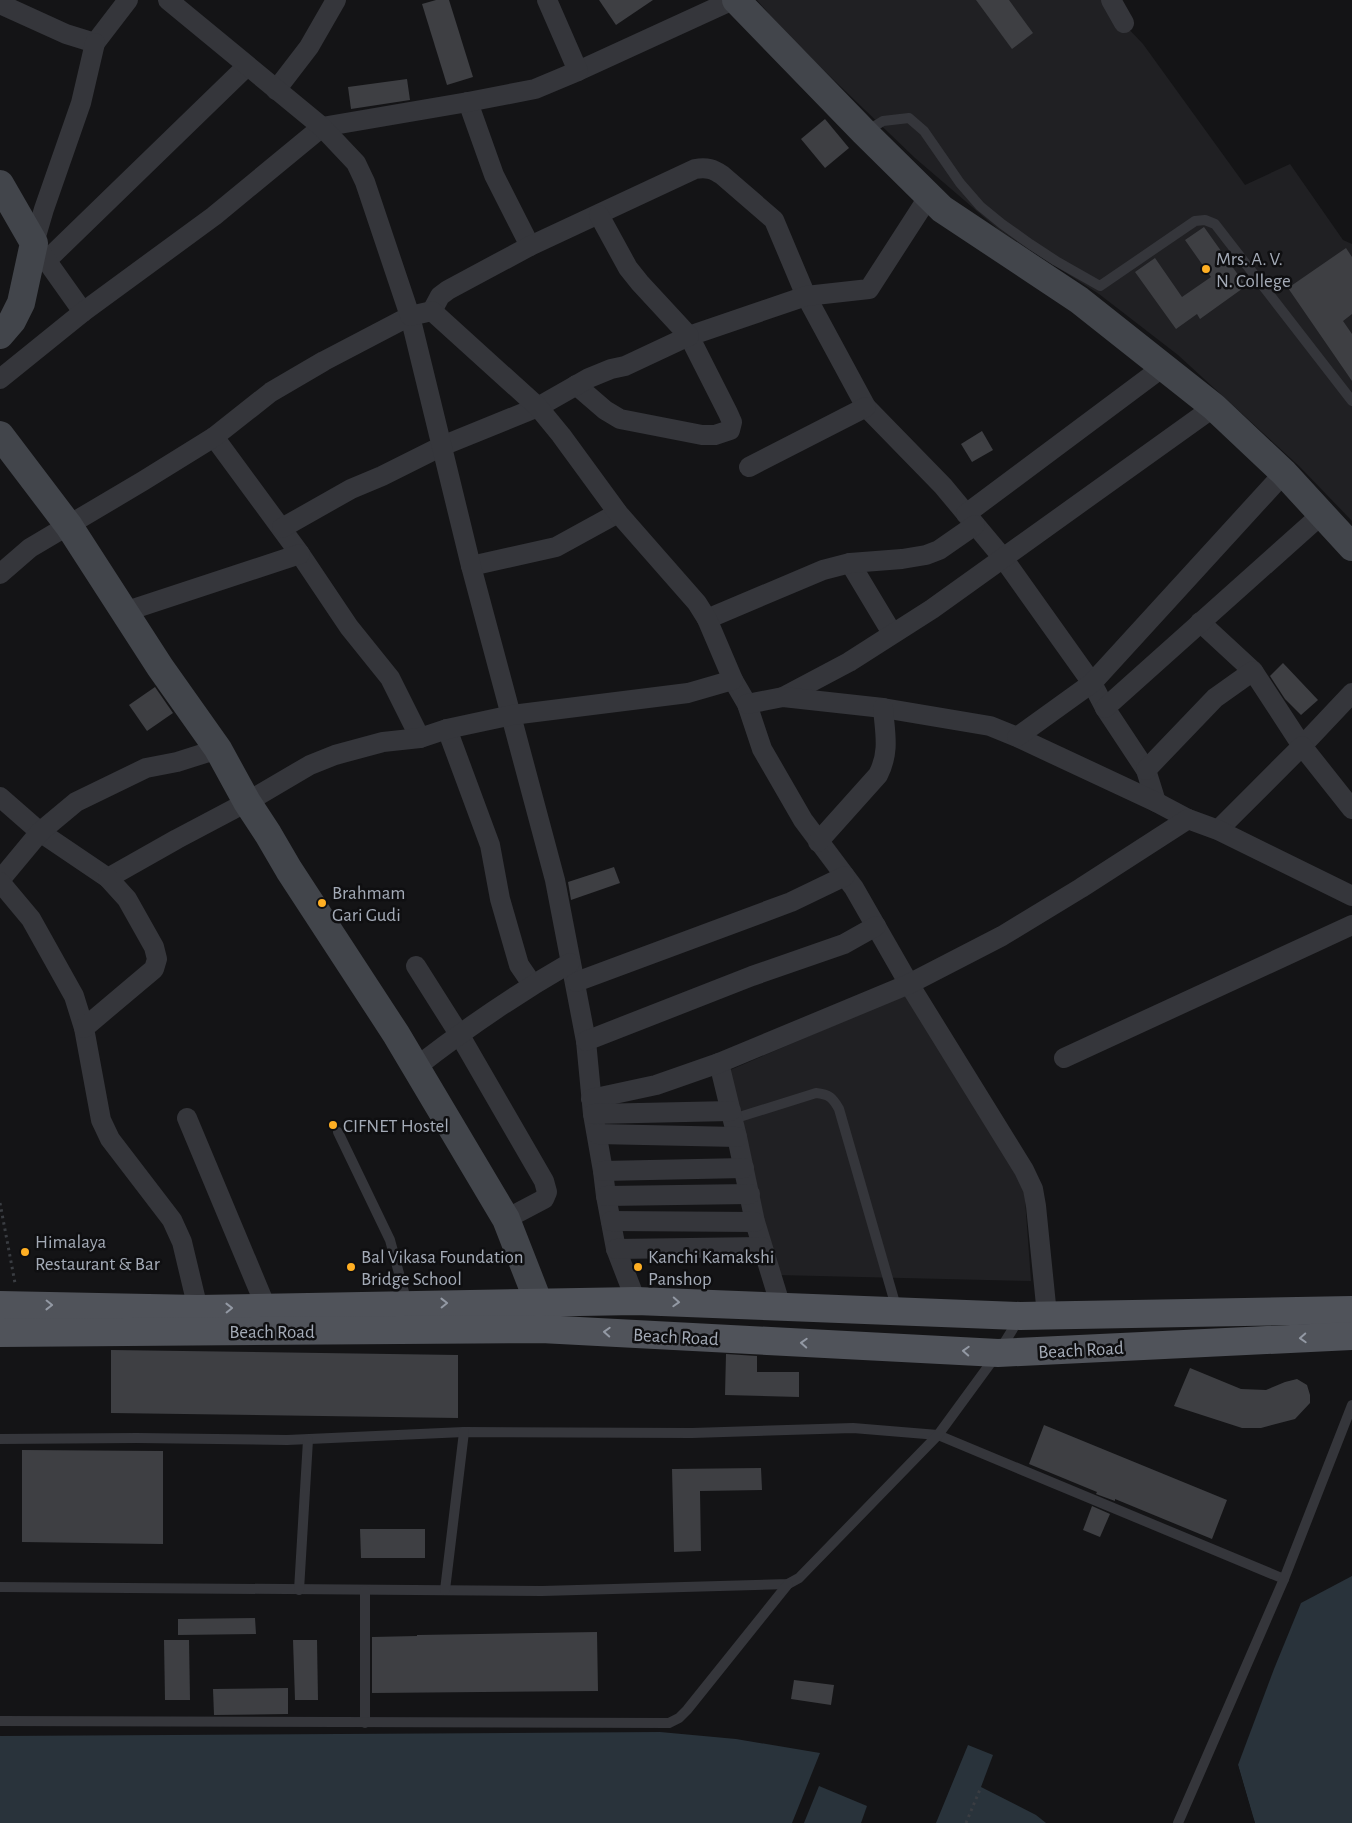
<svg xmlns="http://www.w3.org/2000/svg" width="1352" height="1823" font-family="'Alegreya Sans',sans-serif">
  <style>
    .built { fill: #202023 }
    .water { fill: #29333b }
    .pier { fill: #141416 }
    .building { fill: #3e3f43 }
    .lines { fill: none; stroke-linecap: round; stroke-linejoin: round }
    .path { stroke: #3a3d42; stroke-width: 3; stroke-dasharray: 2.5 4; stroke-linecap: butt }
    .lane { stroke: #35363b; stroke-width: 10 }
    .street { stroke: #35363b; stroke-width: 20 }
    .secondary { stroke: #42454b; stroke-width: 28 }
    .primary { stroke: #50535a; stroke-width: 28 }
    .oneway { stroke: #9399a4 }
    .poi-dot { fill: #ffaf23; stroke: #0f0f11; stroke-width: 2 }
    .labels { text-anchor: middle; stroke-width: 5; stroke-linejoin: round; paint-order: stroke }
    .poi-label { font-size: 19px; fill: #a4abb7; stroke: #0f0f11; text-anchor: start }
    .street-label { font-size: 19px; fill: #a4abb7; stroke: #0f0f11 }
  </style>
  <rect width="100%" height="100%" fill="#141416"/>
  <g class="built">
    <polygon points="757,0 1101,0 1143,44 1245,185 1290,164 1343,240 1352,244 1352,521 1299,466 1178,355 1099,294 999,230 915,158 788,36"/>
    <polygon points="905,995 1024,1186 1031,1281 777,1275 730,1070"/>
  </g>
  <g class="water">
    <polygon points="1352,1576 1352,1823 1255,1823 1238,1765 1274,1669 1301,1603"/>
    <polygon points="660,1732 736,1739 820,1753 792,1823 0,1823 0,1736"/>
    <polygon points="968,1745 993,1755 981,1787 1036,1815 1046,1823 936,1823"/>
    <polygon points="819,1786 867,1806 861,1823 804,1823"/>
  </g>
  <polygon class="pier" points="1238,1765 1252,1814 1255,1823 1253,1823 1250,1815 1236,1768"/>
  <g class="building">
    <polygon points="436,0 449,0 473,77 447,85 422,4"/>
    <polygon points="599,0 653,0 616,25"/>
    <polygon points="976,0 1009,0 1033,33 1012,49"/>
    <polygon points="407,79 410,100 351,109 348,87"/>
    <polygon points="825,119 849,148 825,168 801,139"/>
    <polygon points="1204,227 1246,286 1200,319 1197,314 1176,329 1135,272 1155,258 1182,297 1211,277 1185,240"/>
    <polygon points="1346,248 1352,257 1352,314 1343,321 1352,334 1352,381 1288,288"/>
    <polygon points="982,431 993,450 972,462 961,444"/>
    <polygon points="1283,663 1318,700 1301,715 1285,699 1270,676"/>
    <polygon points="155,687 173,713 147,731 129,705"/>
    <polygon points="614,867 620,883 571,900 568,882"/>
    <polygon points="111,1350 458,1355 458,1418 111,1413"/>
    <polygon points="726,1354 757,1356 757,1372 799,1372 799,1397 725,1395"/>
    <polygon points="1190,1368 1241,1389 1266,1390 1285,1382 1297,1379 1307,1385 1310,1395 1310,1403 1295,1419 1261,1428 1242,1428 1174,1406"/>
    <polygon points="1044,1425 1227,1500 1212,1539 1115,1499 1115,1501 1096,1494 1097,1492 1029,1464"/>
    <polygon points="22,1450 163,1451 163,1544 22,1542"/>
    <polygon points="761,1468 762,1490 700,1491 701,1551 674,1552 672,1469"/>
    <polygon points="1092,1506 1110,1514 1100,1537 1083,1530"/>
    <polygon points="360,1529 425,1529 425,1558 361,1558"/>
    <polygon points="255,1618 256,1634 178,1635 178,1619"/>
    <polygon points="597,1632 598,1691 372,1693 372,1637 417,1636 417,1635"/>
    <polygon points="164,1640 189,1640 190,1700 165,1700"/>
    <polygon points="293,1640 317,1640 318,1700 295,1700"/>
    <polygon points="794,1680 834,1685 831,1705 791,1699"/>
    <polygon points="288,1688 288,1714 214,1715 213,1689"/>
  </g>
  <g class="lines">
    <g class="path">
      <polyline points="0,1203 15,1283"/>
      <polyline points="966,1823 981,1787"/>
    </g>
    <g class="lane">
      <polyline points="865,132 883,121 909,118 924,131 960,183 980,206 1002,224 1030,244 1056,261 1100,286 1195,221 1205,220 1215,224 1352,401"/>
      <path d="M733 1119 816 1093C829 1094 833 1098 839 1109L897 1310"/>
      <polyline points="338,1132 390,1240 407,1303"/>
      <polyline points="0,1439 137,1438 287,1440 464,1432 692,1433 853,1428 938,1435 1284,1579"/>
      <polyline points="0,1587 542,1591 788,1584 799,1578 938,1435 998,1353 1019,1319"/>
      <polyline points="299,1590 308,1440"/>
      <polyline points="365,1590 365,1723"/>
      <polyline points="445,1590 464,1432"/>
      <polyline points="0,1721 669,1723 679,1718 687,1710 788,1584"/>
      <polyline points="1178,1823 1284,1579 1352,1405"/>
    </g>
    <g class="street">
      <polyline points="1111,0 1124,23"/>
      <polyline points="0,4 66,34 95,43 128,0"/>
      <polyline points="578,71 733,0"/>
      <polyline points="276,90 309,47 336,0"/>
      <polyline points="468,102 494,175 530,246"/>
      <polyline points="46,261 247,66"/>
      <path d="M432 311 440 296 448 290 530 246 695 169C707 167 713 169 722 175L774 220 806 296 866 407 943 486 1003 558 1092 683 1105 708 1146 770 1156 802"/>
      <polyline points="83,312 34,243 44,209 81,103 95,43"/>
      <polyline points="0,379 83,312 214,216 322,127 468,102 535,89 578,71 547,0"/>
      <polyline points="576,385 605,410 620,419 702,435 715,435 730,430 732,422 728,413 689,336 806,296 869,289 929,196"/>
      <polyline points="214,437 300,554 349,627 390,678 420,738"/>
      <polyline points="749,467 866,407"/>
      <polyline points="966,514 1163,367"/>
      <polyline points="282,528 351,489 382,476 442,446 538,407 589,378 611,369 625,366 689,336 640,283 628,268 599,215"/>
      <polyline points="850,563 892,633"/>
      <polyline points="471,566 556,547 618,513"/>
      <polyline points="0,574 30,548 143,481 214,437 271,392 324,361 410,316 471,566 555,880 586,1041 593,1114 603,1171 606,1196 616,1249 636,1301"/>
      <polyline points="124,612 300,554"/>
      <polyline points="707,619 823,570 850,563 902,559 926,555 939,550 975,525"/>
      <polyline points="1200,622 1253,671"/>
      <polyline points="733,680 747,704 762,749 803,820 854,888 909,984 1024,1170 1033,1189 1036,1206 1047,1315"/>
      <polyline points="783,697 849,662 932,609 1214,407"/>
      <polyline points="747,704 783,697 883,708 990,726 1017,737 1156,802 1188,819"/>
      <polyline points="1105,708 1322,514"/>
      <polyline points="447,729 490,845 500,899 519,965 532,984"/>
      <polyline points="1017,737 1092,683 1284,473"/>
      <polyline points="1146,770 1215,698 1253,671 1302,746 1352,693"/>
      <polyline points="0,797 40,832 108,878 177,839 247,802 310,765 335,755 383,742 420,738 447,729 512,715 688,693 733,680 707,619 697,603 618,513 561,435 538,407 432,311 410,316 365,182 356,163 322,127 168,0"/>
      <polyline points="1218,830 1302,746 1352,809"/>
      <path d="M818 842 878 775C890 752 885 733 883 708"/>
      <polyline points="0,880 40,832 76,802 146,768 177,762 218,749"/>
      <polyline points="0,882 31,919 74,996 84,1028 101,1120 110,1139 172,1220 182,1242 198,1309"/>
      <polyline points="416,966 459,1034 544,1181 547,1192 544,1199 506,1219"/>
      <polyline points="576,982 791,902 845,876"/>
      <polyline points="84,1028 154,969 157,959 154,947 127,899 108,878"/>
      <polyline points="586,1041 752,976 844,944 876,926"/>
      <polyline points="1064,1058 1352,925"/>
      <polyline points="719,1063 737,1137 755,1222 781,1307"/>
      <path d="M415 1068C465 1029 516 994 570 963"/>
      <polyline points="591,1099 656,1085 719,1063 909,984 1002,936 1081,888 1188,819 1218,830 1352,896"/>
      <polyline points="593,1114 731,1111"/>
      <polyline points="187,1118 266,1307"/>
      <polyline points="597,1134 737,1137"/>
      <polyline points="603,1171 744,1168"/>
      <polyline points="606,1196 750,1194"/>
      <polyline points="611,1221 755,1222"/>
      <polyline points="616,1249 762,1247"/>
    </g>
    <g class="secondary">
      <polyline points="736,0 864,132 942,209 1079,300 1214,407 1284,473 1352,547"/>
      <polyline points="0,184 34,243 21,303 12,321 0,335"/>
      <polyline points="0,435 69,526 160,667 218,749 247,802 268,834 289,870 396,1034 506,1219 538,1301 540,1325"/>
    </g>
    <g class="primary">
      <polyline points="0,1305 198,1309 636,1301 1020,1316 1352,1310"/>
      <polyline points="0,1333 541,1329 998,1353 1352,1336"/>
    </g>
  </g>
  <defs><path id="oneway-chevron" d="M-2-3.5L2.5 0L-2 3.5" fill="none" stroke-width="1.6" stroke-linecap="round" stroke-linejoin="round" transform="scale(1.25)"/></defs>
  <g class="oneway">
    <use href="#oneway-chevron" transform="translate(676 1302) rotate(3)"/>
    <use href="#oneway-chevron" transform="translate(444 1303) rotate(-1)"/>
    <use href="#oneway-chevron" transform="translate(49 1305) rotate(1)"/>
    <use href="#oneway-chevron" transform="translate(229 1308) rotate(-1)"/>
    <use href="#oneway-chevron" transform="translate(607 1332) rotate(-177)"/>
    <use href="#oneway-chevron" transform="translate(1303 1338) rotate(177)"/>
    <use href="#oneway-chevron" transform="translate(804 1343) rotate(-177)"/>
    <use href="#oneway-chevron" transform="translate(966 1351) rotate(-177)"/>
  </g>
  <g class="poi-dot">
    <circle cx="1206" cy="269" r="5"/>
    <circle cx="322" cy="903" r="5"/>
    <circle cx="333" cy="1125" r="5"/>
    <circle cx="25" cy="1252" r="5"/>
    <circle cx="351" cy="1267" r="5"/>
    <circle cx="638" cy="1267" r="5"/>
  </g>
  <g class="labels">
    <g class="poi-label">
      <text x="1216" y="265">Mrs. A. V.<tspan x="1216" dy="22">N. College</tspan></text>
      <text x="332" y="899">Brahmam<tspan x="332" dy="22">Gari Gudi</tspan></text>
      <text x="343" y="1132">CIFNET Hostel</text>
      <text x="35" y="1248">Himalaya<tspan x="35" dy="22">Restaurant &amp; Bar</tspan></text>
      <text x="361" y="1263">Bal Vikasa Foundation<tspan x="361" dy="22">Bridge School</tspan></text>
      <text x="648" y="1263">Kanchi Kamakshi<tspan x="648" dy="22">Panshop</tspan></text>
    </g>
    <g class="street-label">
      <text x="272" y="1338">Beach Road</text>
      <text transform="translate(676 1336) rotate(3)" y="7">Beach Road</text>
      <text transform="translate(1081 1349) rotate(-3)" y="7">Beach Road</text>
    </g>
  </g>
</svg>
